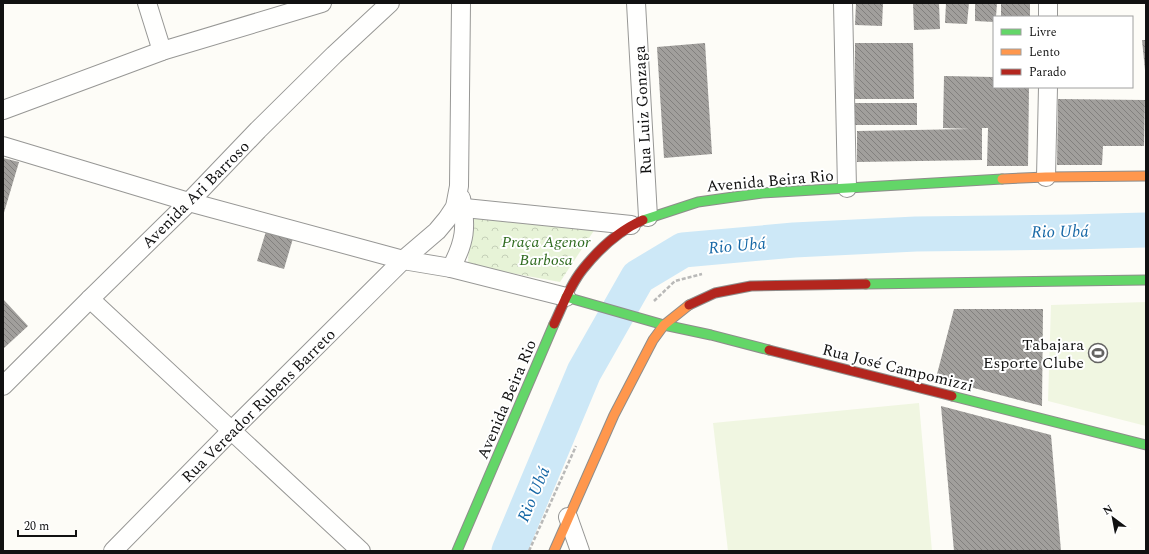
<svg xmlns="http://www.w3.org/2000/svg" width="1149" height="554" font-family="Spectral,serif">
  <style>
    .park { fill: url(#park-crowns) }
    .pitch { fill: #f0f6e1 }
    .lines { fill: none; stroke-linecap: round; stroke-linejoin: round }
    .river { stroke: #cde8f7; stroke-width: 35 }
    .building { fill: url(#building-back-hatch) }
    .street-casing { stroke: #979795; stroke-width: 20 }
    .fast-casing { stroke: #8e8d8b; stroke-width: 11 }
    .slow-casing { stroke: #8e8d8b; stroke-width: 11 }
    .jam-casing { stroke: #8e8d8b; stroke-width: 11 }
    .path { stroke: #b9b9b8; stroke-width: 2.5; stroke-dasharray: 4 2; stroke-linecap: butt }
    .street { stroke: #fffffe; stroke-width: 18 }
    .fast { stroke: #63d668; stroke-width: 9 }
    .slow { stroke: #ff974d; stroke-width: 9 }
    .jam { stroke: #b3261e; stroke-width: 9 }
    .labels { text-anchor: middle; stroke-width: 4; stroke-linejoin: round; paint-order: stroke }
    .street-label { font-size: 16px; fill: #111; stroke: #fff }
    .park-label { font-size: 16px; font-style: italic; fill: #2f6b1f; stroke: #fff }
    .poi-label { font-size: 16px; fill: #111; stroke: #fff; text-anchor: end }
    .water-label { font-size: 17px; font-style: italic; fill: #1768a6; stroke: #fff }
  </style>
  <defs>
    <pattern id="park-crowns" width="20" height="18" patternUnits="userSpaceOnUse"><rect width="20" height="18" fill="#e7f3d7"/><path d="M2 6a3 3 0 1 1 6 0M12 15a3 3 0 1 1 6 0" fill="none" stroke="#c5cfb8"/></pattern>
    <pattern id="building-back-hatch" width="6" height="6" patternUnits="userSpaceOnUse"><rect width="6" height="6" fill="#a19f9c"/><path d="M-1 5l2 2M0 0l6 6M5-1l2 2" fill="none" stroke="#82807e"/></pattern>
  </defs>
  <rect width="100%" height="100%" fill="#fdfcf7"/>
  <polygon class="park" points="470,216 597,226 560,282 468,265"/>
  <g class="pitch">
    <polygon points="1146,302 1146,426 1048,401 1051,305"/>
    <polygon points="919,403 932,551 728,551 713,423"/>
  </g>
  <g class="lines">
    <polyline class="river" points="509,551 584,372 638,277 683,250 794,240 916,234 1071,232 1146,230"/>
  </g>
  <g class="building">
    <polygon points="856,3 883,3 882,26 855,25"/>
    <polygon points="913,3 939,3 940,29 914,30"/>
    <polygon points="946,3 969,3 967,24 945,23"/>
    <polygon points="975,3 997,3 996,17 994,17 994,22 975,21"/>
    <rect x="1001" y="3" width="29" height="14"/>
    <polygon points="1142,40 1146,40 1146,70 1145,70"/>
    <polygon points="705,43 712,154 664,158 657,47"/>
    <polygon points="855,43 913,43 914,99 855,99"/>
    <polygon points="944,76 994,77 994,87 1029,87 1028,166 987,166 988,128 982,128 982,160 857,162 857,131 970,129 943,128"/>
    <polygon points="1058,99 1145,100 1144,146 1103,146 1102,165 1057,165"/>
    <rect x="855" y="103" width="62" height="22"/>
    <polygon points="3,158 19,162 3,216"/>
    <polygon points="267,228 294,235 284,269 257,261"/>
    <polygon points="3,299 28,326 3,349"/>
    <polygon points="954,309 1043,309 1042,406 936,378"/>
    <polygon points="941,406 1051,435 1061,551 954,551"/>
  </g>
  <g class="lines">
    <defs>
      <g id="street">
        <polyline points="147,3 162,51"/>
        <polyline points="636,3 648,217"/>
        <polyline points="843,3 847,188"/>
        <polyline points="1048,3 1048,17"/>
        <polyline points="3,110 162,51 322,3"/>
        <polyline points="3,146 189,202 403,260 451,268 566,297"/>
        <polyline points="1046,177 1048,87"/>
        <polyline points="455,207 631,225"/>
        <path d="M451 268C465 242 467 227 461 198"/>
        <polyline points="90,299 361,551"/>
        <polyline points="3,386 90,299 189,202 258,130 334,55 390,3"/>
        <polyline points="568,517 580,551"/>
        <polyline points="113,551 232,430 403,260 437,231 447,219 455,207 459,186 461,3"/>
      </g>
      <g id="fast">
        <polyline points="643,220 698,202 762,193 1002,179"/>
        <polyline points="866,284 1146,280"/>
        <polyline points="566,297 664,325 711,335 769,350"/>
        <polyline points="952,396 1146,445"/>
        <polyline points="457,551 554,324"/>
      </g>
      <g id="slow">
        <polyline points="1002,179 1046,177 1146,176"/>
        <polyline points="554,551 614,415 653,340 664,325 689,305"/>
      </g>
      <g id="jam">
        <polyline points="689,305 715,293 751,286 866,284"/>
        <path d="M554 324C563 305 570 285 583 269 599 249 620 230 643 220"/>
        <polyline points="769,350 952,396"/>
      </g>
    </defs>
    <use href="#street" class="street-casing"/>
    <use href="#fast" class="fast-casing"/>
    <use href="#slow" class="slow-casing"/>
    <use href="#jam" class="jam-casing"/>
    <g class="path">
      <polyline points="654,301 675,281 702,274"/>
      <polyline points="529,551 576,446"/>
    </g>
    <use href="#street" class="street"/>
    <use href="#fast" class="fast"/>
    <use href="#slow" class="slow"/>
    <use href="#jam" class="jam"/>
  </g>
  <defs>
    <symbol id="stadium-ring" viewBox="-11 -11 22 22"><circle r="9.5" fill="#fff" stroke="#646362" stroke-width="1.5"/><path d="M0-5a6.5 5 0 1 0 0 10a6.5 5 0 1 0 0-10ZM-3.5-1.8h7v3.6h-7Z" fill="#646362"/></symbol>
  </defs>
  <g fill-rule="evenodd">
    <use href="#stadium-ring" x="1087" y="342" width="22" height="22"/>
  </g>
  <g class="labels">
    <g class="street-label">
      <text transform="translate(642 110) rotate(-93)" y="6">Rua Luiz Gonzaga</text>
      <text transform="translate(770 180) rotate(-5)" y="6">Avenida Beira Rio</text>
      <text transform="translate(195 194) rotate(-45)" y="6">Avenida Ari Barroso</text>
      <text transform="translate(898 367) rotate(14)" y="6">Rua José Campomizzi</text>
      <text transform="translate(506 399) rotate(-67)" y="6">Avenida Beira Rio</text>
      <text transform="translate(258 405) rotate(-45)" y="6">Rua Vereador Rubens Barreto</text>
    </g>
    <g class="park-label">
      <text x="546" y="247">Praça Agenor<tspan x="546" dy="18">Barbosa</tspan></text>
    </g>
    <g class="poi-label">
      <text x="1084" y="350">Tabajara<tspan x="1084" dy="18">Esporte Clube</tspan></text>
    </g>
    <g class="water-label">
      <text transform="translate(1060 231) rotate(-1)" y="6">Rio Ubá</text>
      <text transform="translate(737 245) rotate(-5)" y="6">Rio Ubá</text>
      <text transform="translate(533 494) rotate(-67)" y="6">Rio Ubá</text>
    </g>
  </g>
  <rect width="1149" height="554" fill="none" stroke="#111111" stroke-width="8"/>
  <rect x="993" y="16" width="140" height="72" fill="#ffffff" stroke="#a0a0a0"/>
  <rect x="1001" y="29" width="20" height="6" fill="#63d668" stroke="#a0a0a0"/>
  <text x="1029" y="36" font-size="12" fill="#111111">Livre</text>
  <rect x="1001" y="49" width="20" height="6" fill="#ff974d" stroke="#a0a0a0"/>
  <text x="1029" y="56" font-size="12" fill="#111111">Lento</text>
  <rect x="1001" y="69" width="20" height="6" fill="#b3261e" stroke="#a0a0a0"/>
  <text x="1029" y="76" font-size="12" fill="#111111">Parado</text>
  <g transform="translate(1113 518) rotate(328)" stroke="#ffffff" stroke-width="3" paint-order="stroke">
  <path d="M0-3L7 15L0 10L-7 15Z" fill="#111111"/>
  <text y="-6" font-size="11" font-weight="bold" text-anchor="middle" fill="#111111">N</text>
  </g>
  <path d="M18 530v6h58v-6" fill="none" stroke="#111111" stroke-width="2"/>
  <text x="24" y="530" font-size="12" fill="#111111" stroke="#ffffff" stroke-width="3" paint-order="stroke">20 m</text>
</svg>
